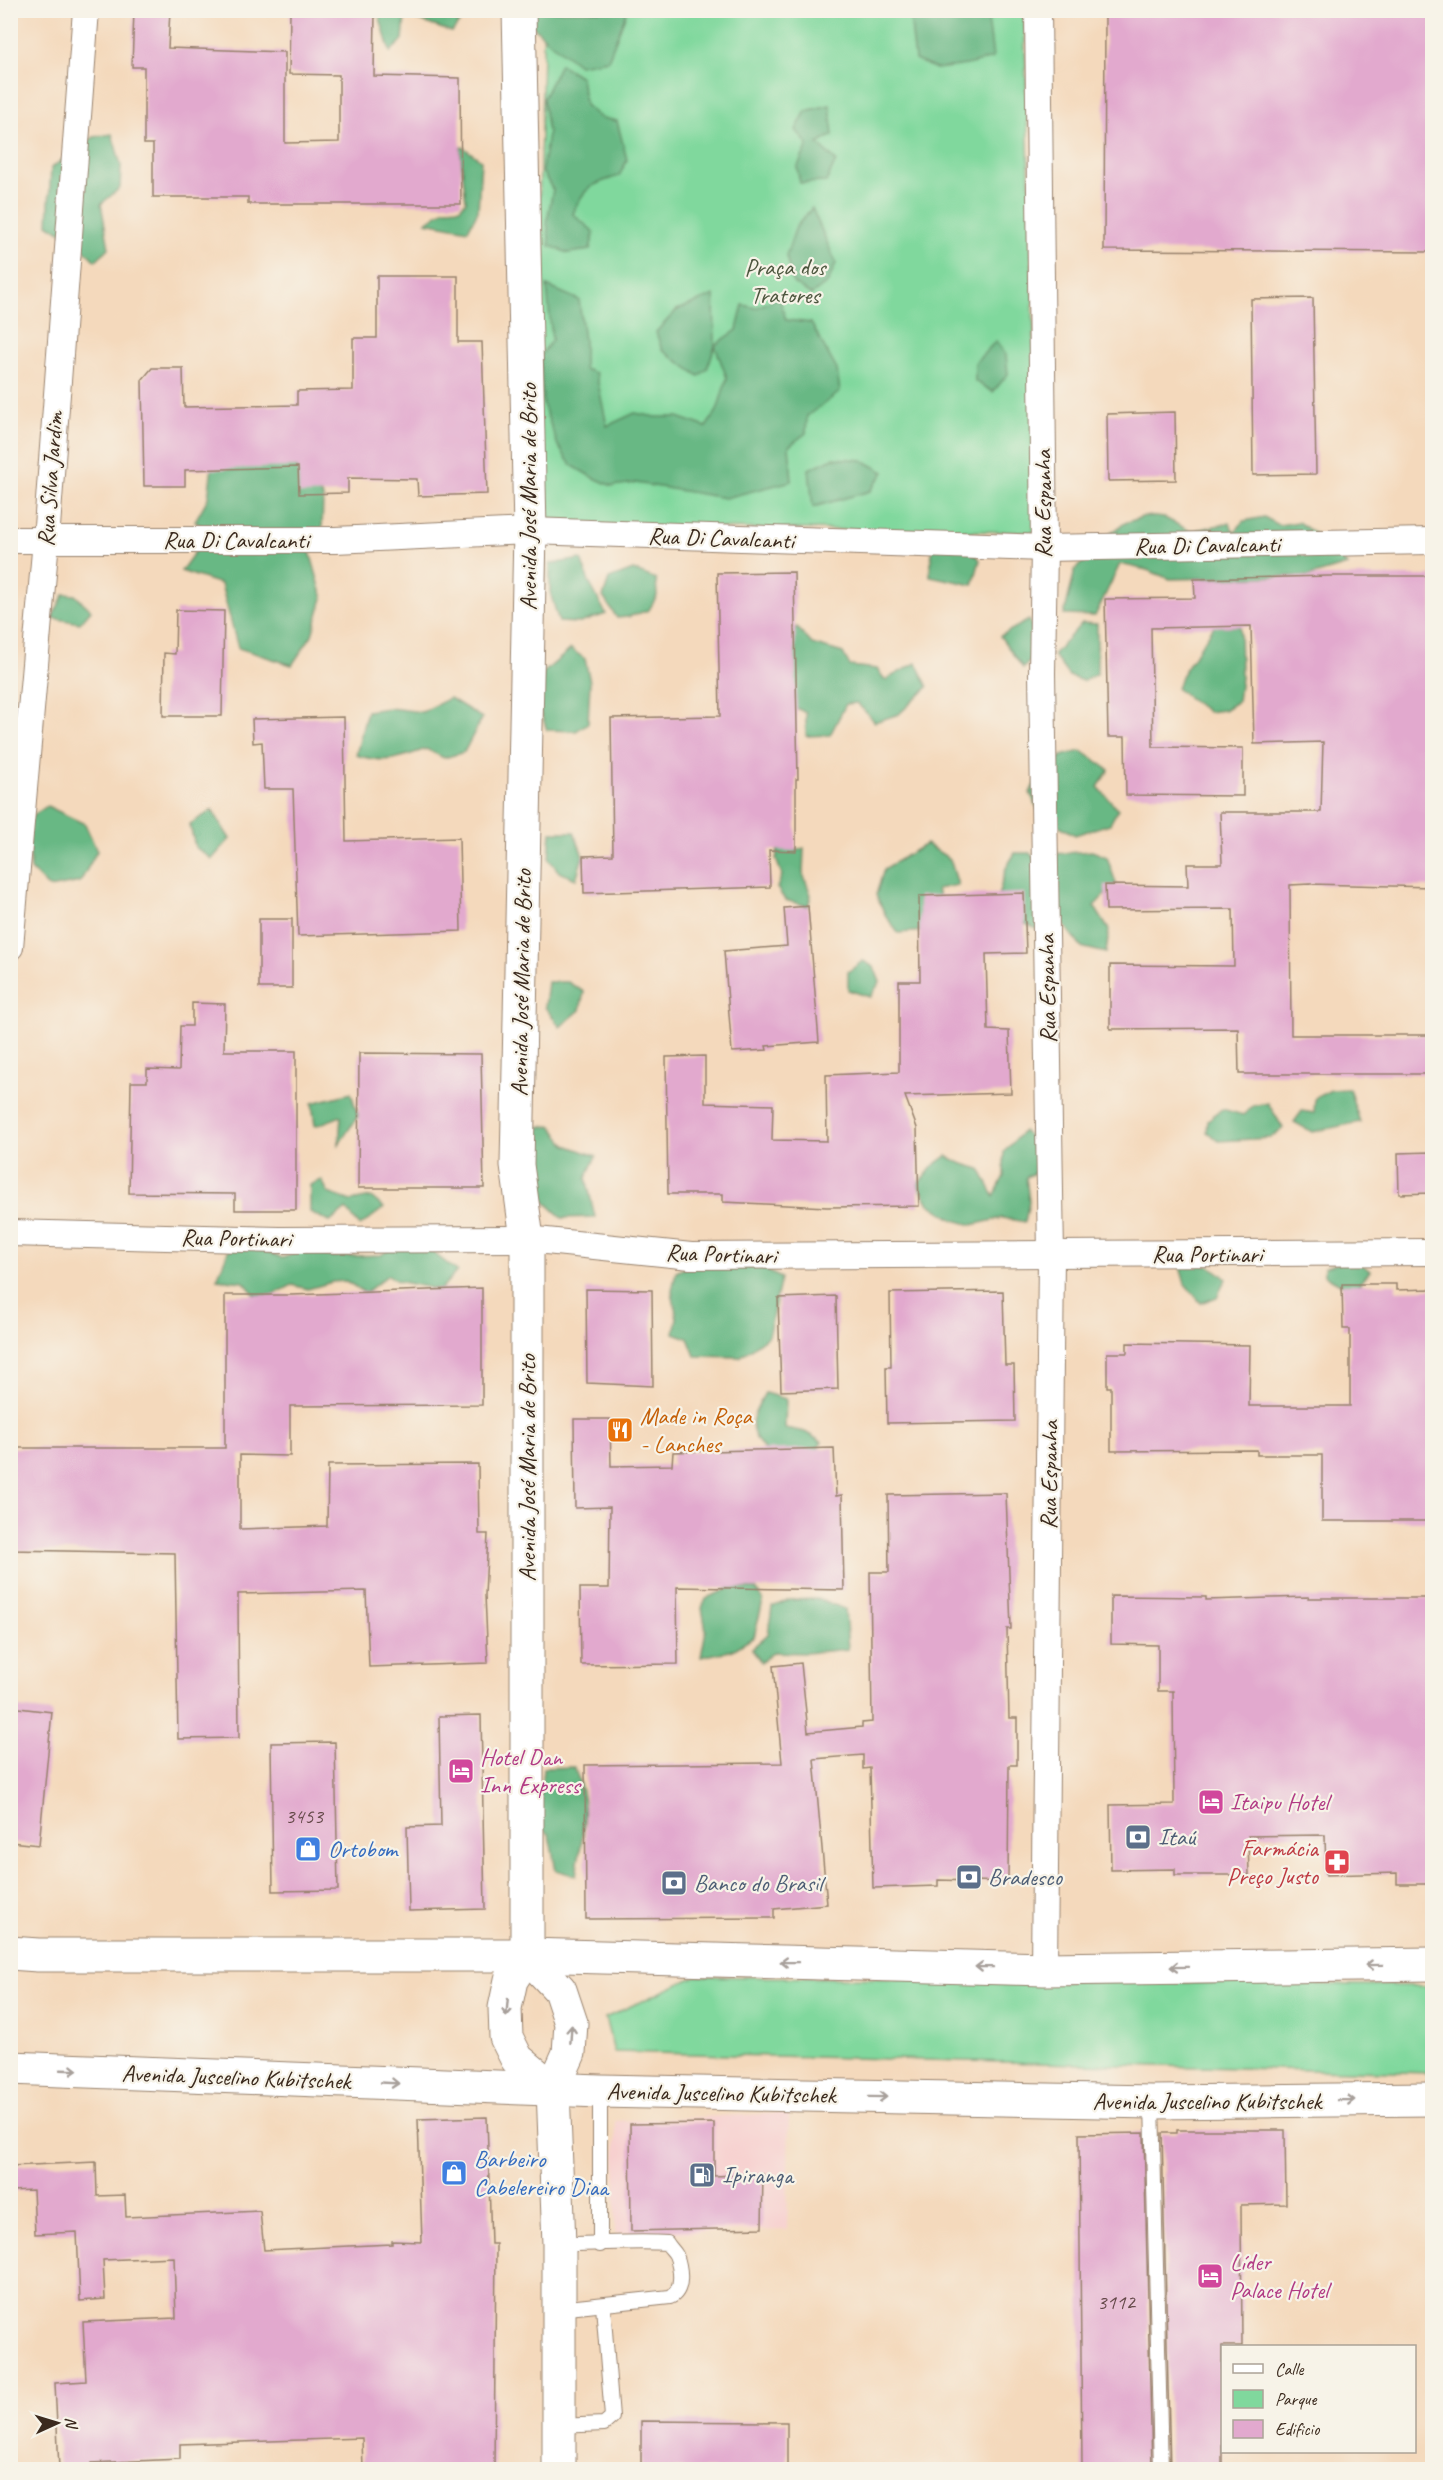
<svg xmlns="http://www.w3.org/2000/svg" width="1443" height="2480" font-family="Caveat,sans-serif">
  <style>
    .built { fill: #f7d0cf }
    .green { fill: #80d89d; stroke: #5e815e; stroke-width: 1.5 }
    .forest { fill: #68b884; stroke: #527151; stroke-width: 1.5 }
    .building { fill: #e2a9ce }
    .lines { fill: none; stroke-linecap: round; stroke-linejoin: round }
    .service-casing { stroke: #98826d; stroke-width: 16 }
    .minor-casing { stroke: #98826d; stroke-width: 28 }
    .secondary-casing { stroke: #98826d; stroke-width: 35 }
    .primary-casing { stroke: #98826d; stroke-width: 35 }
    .service { stroke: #fff; stroke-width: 14 }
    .minor { stroke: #fff; stroke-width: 26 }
    .secondary { stroke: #fff; stroke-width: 33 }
    .primary { stroke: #fff; stroke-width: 33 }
    .oneway { stroke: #a79f9a }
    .labels { text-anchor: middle; stroke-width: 4.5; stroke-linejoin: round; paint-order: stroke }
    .number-label { font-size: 21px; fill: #654a4a }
    .park-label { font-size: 24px; fill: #4c563e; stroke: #f7f3e8 }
    .street-label { font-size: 24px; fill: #3b2a1e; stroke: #f7f3e8 }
    .food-label { font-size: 24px; fill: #c56008; stroke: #f7f3e8; text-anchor: start }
    .hotel-label { font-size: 24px; fill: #b23c85; stroke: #f7f3e8; text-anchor: start }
    .service-label { font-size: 24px; fill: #4e5e75; stroke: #f7f3e8; text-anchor: start }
    .health-label { font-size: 24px; fill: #be3a42; stroke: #f7f3e8; text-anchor: end }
    .shop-label { font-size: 24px; fill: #366cbe; stroke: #f7f3e8; text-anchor: start }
  </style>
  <rect width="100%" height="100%" fill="#f7f3e8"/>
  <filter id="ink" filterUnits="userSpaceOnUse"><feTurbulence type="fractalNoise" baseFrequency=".0167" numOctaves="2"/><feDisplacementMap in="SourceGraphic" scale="12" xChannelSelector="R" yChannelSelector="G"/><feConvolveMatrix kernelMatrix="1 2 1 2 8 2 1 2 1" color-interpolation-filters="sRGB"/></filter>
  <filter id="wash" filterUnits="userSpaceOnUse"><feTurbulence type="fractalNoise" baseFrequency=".008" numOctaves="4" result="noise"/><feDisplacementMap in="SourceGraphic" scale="24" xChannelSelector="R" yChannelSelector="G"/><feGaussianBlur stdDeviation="1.35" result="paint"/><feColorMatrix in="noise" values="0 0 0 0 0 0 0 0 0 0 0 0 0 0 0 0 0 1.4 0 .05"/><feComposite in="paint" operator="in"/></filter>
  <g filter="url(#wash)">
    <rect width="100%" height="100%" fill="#f4d9bc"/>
    <polygon class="built" points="789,2113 787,2230 615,2234 616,2121"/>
    <g class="green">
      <polygon points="544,11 1024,11 1040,532 531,526"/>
      <polygon points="696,1976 1432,1986 1432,2073 614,2052 605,2018"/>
    </g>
    <g class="forest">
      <polygon points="913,10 987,11 993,58 967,65 936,69 915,60 910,15"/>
      <polygon points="380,11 380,10 482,11 467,13 452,32 405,16 403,40 390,52 379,15"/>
      <polygon points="518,11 627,11 608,60 579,65 547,40"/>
      <path d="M560 64 581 77 585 105 601 118 617 121 627 160 619 176C592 184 583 187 573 214L594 232 590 250 568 253 550 246 547 221 553 190 542 171 548 134 543 99Z"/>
      <polygon points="830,105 833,135 818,144 836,161 826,182 800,183 797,168 808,145 796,130 806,111"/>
      <polygon points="112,134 121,165 120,188 101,204 109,248 95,261 78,243 48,224 51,168 94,137"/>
      <polygon points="463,147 481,160 478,211 468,230 426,222 445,209 460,208 466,201 460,148"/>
      <polygon points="812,208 836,263 828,282 811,295 793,283 786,256 796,227"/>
      <polygon points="547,286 579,300 584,341 584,369 596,373 607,426 635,413 656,417 678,417 706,427 717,411 727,378 715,346 707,369 699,376 662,350 656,332 677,310 714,295 715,345 737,330 743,305 756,308 779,297 786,320 811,323 837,370 840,392 807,416 806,433 789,446 792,481 725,498 636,483 612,486 590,476 571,465 558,446 543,404 540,356 552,340"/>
      <polygon points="996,341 1006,355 1008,374 993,392 975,381 975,363"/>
      <polygon points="215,443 294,456 297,468 323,497 322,530 309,548 323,598 312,635 292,665 238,648 221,584 181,571 209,532 195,521 208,498"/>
      <polygon points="833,458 862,460 884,472 870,491 813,507 809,469"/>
      <polygon points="1145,516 1165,518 1190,531 1230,523 1234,533 1244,521 1264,517 1279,525 1298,522 1329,543 1347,565 1310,576 1170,579 1147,570 1120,564 1095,616 1064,615 1075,570 1107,536 1125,523"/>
      <polygon points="956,532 980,560 973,585 930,576 933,539"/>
      <polygon points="581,559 589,582 606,614 580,623 559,622 550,592 550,564"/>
      <polygon points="633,570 656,579 657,596 649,610 628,617 617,618 603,597 609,579"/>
      <polygon points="64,594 75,595 91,610 80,623 52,618"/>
      <polygon points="1029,620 1041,650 1023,668 1000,636"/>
      <polygon points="1082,623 1097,624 1097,674 1083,681 1069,676 1053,655"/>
      <polygon points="1214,626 1240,626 1241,677 1238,701 1224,710 1208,712 1177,689 1181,676"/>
      <polygon points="797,627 812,644 843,653 850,666 877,669 885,680 916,663 928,687 899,714 875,722 857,703 846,704 830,735 806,736 806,713 781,700 787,640"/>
      <polygon points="571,649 585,659 590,682 588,723 576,731 547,730 539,708 543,673"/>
      <path d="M450 698 482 718 464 752 444 758 426 749C398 759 385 764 356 755L367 711 389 708 422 712Z"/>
      <polygon points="1082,751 1109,770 1098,787 1118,809 1110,824 1075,835 1041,815 1030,793 1041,770 1064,755"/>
      <polygon points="47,806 85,824 97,851 80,882 49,888 31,870 27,820"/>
      <polygon points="212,810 230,839 212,859 195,847 190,824"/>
      <polygon points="551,832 574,832 583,856 576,879 559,872 549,859"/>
      <polygon points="780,842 795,851 804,848 803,874 811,895 808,906 785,900 777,888 782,875 776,859"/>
      <polygon points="926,844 950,859 958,885 937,889 941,907 925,931 898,933 886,916 876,895 884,869"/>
      <polygon points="1092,851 1107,857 1116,883 1094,906 1109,930 1106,953 1081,947 1064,925 1037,929 994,910 1006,868 1015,853 1030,853 1040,862 1053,854"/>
      <polygon points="863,961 874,967 880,982 870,997 848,990 848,972"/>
      <polygon points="548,982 568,982 584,992 580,1010 560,1027 545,1007"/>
      <polygon points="1349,1089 1360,1122 1312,1132 1294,1122 1302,1111 1314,1113 1315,1098 1331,1090"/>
      <polygon points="351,1093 358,1116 339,1144 341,1116 315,1126 312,1103"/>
      <polygon points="1268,1103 1283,1128 1270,1138 1219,1141 1207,1132 1208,1120 1222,1109 1243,1115 1253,1106"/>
      <polygon points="552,1126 566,1145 596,1156 586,1178 595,1217 562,1218 542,1199 521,1166 535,1127"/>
      <polygon points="1023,1131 1042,1146 1042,1169 1026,1177 1029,1201 1025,1222 1002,1218 972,1225 954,1220 929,1204 918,1184 934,1165 947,1156 960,1163 980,1169 994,1196 1004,1176 1004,1152"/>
      <polygon points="322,1180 328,1193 351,1201 371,1197 384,1208 360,1226 346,1209 330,1222 310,1212 310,1185"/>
      <polygon points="232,1241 253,1246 282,1258 309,1249 330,1257 381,1255 399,1242 423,1245 457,1271 440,1290 397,1281 388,1275 365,1293 346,1281 332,1282 308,1289 292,1285 273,1295 255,1295 244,1282 217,1279"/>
      <polygon points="700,1261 760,1267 781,1278 768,1336 740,1357 695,1356 688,1338 674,1333 677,1318 672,1291 676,1272"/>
      <polygon points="1359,1262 1370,1271 1353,1291 1324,1275 1324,1267 1340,1263"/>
      <path d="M1179 1263C1200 1263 1212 1264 1226 1279L1217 1297 1201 1303 1185 1284Z"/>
      <path d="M765 1393 786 1399 785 1428 805 1432 822 1442 809 1462 773 1461C749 1431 745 1427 765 1393Z"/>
      <polygon points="731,1588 756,1589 763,1601 754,1637 733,1650 701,1657 706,1630 702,1608 706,1598"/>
      <polygon points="818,1599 845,1609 848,1649 806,1653 773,1652 761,1662 751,1649 768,1634 772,1607 789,1600"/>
      <path d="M574 1767C592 1809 582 1833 576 1876L556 1870 549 1835 538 1824 543 1768Z"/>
    </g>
    <g id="blocks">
      <g class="building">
        <polygon points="134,10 170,10 168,48 285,52 285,143 339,142 339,75 289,74 290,11 375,13 374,76 460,78 461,204 248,204 248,197 153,197 153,144 144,144 144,67 132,67"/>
        <polygon points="1105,10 1432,10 1432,252 1104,250"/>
        <polygon points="377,276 458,276 458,342 482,342 487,494 418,496 417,479 348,478 348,493 299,494 298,467 185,470 185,486 144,486 142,380 152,368 183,368 184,407 297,405 297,391 353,390 353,338 377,338"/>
        <polygon points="1313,298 1316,474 1253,475 1251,299"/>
        <polygon points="1175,412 1176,480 1108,481 1107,414"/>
        <polygon points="794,572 798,779 796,779 796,851 769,850 770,887 584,893 583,856 613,855 611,718 720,716 717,573"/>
        <polygon points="1329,576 1432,576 1432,887 1310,884 1290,885 1291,1035 1432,1035 1432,1074 1239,1074 1238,1028 1110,1029 1110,965 1234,966 1233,909 1106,910 1105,885 1188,886 1187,864 1222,864 1220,812 1321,812 1323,742 1254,744 1251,626 1151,628 1153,747 1243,748 1243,796 1126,795 1125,737 1108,737 1105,599 1195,598 1194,579"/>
        <polygon points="176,610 224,611 222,716 163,716 164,653 175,654"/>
        <polygon points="344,717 346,841 459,838 461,931 298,936 293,789 264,789 262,742 253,743 252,719"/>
        <polygon points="1024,893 1026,953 986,954 988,1030 1009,1031 1011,1093 905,1096 917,1128 919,1206 827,1207 723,1202 723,1194 668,1194 666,1057 705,1056 705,1103 773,1105 772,1140 827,1141 826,1075 899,1072 899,981 920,981 919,896"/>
        <polygon points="808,906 819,1042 766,1046 767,1050 732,1052 724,951 787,946 784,908"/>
        <rect x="259" y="919" width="33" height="69"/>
        <polygon points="192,1003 225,1004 224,1051 296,1051 296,1210 235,1210 235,1194 129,1193 131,1082 147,1082 147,1069 179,1070 180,1026 192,1026"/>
        <polygon points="359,1053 481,1054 484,1188 358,1188"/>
        <polygon points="1432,1152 1432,1193 1399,1194 1398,1153"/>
        <polygon points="1342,1284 1396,1284 1396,1290 1432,1289 1432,1521 1322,1521 1322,1455 1257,1455 1257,1450 1111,1451 1111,1387 1107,1387 1107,1353 1127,1353 1127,1343 1250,1345 1249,1406 1350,1406 1350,1329 1343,1329"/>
        <polygon points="482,1288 482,1405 290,1406 290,1456 240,1455 240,1529 327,1526 328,1465 478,1464 479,1534 488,1534 485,1595 488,1663 369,1667 366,1591 238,1594 239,1738 178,1739 175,1553 10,1550 10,1448 225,1448 225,1295 291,1295"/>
        <polygon points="586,1289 652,1290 653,1386 587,1383"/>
        <polygon points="1003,1291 1005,1365 1014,1365 1015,1421 887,1423 886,1367 891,1367 890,1293"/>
        <polygon points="836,1296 838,1389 781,1391 778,1298"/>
        <polygon points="574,1419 610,1419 611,1466 672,1465 673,1452 834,1448 836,1496 842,1495 844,1590 677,1587 678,1664 581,1665 580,1588 609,1588 610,1507 575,1508"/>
        <polygon points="1006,1493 1011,1629 1007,1629 1009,1718 1017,1718 1017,1765 1009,1765 1008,1882 938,1880 938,1886 873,1888 870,1768 863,1769 863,1755 814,1759 827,1904 774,1909 774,1918 586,1919 585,1765 782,1763 773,1666 801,1663 808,1732 862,1727 862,1723 872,1722 870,1572 889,1572 888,1495"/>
        <polygon points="1111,1596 1206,1597 1206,1600 1308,1597 1308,1598 1432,1598 1432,1884 1397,1884 1397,1873 1326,1875 1325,1835 1248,1836 1249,1875 1175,1875 1175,1869 1111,1870 1110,1805 1174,1804 1173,1691 1158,1691 1158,1645 1111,1644"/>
        <polygon points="10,1707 52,1712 39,1845 10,1842"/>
        <polygon points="481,1715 485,1909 409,1911 407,1827 441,1826 439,1716"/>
        <polygon points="335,1742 338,1890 273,1891 271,1743"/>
        <polygon points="487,2117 491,2244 496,2244 494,2469 363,2469 362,2438 180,2444 180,2459 91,2463 91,2469 59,2469 55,2383 86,2381 83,2322 176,2318 174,2257 103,2260 105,2299 80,2301 77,2232 35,2234 33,2190 10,2191 10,2166 96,2162 97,2196 125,2195 126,2217 260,2211 264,2250 392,2244 392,2241 422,2242 418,2119"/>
        <polygon points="714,2123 714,2176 763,2174 762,2228 631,2231 630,2124"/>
        <polygon points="1177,2130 1285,2130 1286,2204 1241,2205 1242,2346 1222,2346 1222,2469 1170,2469 1162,2133 1177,2133"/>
        <polygon points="1144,2133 1152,2469 1082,2469 1079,2134"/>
        <polygon points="641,2421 787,2422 787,2469 641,2469"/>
      </g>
    </g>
  </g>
  <g filter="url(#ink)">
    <use href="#blocks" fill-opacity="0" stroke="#98826d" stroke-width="1.5"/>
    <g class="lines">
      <defs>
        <g id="service">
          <polyline points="1152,2102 1161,2470"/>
          <polyline points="600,2245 600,2091"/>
          <path d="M559 2309 670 2297C684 2291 681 2268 676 2255 674 2251 669 2247 667 2243 631 2240 595 2245 559 2244"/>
          <polyline points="559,2426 604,2424 612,2417 603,2306"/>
        </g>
        <g id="minor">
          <polyline points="1038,10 1044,548 1042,673 1051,1256 1044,1969"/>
          <polyline points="10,540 335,540 530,531 1044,548 1432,541"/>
          <polyline points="10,947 46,540 86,10"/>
          <polyline points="10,1233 280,1240 527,1239 691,1256 1432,1252"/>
        </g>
        <g id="secondary">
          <polyline points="519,10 530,531 517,1165 527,1239 527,1955"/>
          <polyline points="527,1955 560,1990 571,2023 569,2053 553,2089 559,2244 559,2470"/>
          <polyline points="527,1955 511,1980 505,2008 506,2037 517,2059 553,2089"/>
        </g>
        <g id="primary">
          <polyline points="10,1953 38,1955 527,1955 1044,1969 1432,1964"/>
          <polyline points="10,2068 600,2091 1152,2102 1432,2099"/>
        </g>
      </defs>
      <use href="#service" class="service-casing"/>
      <use href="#minor" class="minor-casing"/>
      <use href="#secondary" class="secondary-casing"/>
      <use href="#primary" class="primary-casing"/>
      <use href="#service" class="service"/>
      <use href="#minor" class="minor"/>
      <use href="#secondary" class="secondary"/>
      <use href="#primary" class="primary"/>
    </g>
    <defs><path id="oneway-shaft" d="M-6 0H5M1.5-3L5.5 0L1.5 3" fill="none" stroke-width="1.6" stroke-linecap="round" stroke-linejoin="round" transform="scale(1.5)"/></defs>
    <g class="oneway">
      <use href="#oneway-shaft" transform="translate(789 1962) rotate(-179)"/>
      <use href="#oneway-shaft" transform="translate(1374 1965) rotate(179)"/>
      <use href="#oneway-shaft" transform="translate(984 1967) rotate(-179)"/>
      <use href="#oneway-shaft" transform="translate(1179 1967) rotate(179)"/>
      <use href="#oneway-shaft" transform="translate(507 2008) rotate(95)"/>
      <use href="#oneway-shaft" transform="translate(571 2034) rotate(-86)"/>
      <use href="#oneway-shaft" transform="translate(69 2070) rotate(2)"/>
      <use href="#oneway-shaft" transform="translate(390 2083) rotate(3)"/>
      <use href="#oneway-shaft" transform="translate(878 2097) rotate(1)"/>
      <use href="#oneway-shaft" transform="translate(1346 2100) rotate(-1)"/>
    </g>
  </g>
  <defs>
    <symbol id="restaurant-square" viewBox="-11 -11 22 22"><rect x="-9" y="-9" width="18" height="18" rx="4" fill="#e8710a" stroke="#f7f3e8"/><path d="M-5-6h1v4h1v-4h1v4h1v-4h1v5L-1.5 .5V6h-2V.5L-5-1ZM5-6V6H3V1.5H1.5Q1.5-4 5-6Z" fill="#fff"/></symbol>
    <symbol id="hotel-square" viewBox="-11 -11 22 22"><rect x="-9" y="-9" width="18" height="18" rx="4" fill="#d1479c" stroke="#f7f3e8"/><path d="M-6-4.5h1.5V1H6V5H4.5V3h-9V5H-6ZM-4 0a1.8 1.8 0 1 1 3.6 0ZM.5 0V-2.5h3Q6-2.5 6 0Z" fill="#fff"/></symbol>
    <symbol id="bank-square" viewBox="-11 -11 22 22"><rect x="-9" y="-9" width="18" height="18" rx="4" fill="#5c6f8a" stroke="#f7f3e8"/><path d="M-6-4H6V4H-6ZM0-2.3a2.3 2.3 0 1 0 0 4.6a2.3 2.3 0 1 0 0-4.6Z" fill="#fff"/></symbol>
    <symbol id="shop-square" viewBox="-11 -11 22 22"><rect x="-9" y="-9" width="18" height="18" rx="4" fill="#3f7fe0" stroke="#f7f3e8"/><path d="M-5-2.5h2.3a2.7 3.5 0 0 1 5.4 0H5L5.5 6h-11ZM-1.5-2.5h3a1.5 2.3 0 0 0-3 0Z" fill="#fff"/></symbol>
    <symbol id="pharmacy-square" viewBox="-11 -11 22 22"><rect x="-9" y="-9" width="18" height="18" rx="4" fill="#e0444e" stroke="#f7f3e8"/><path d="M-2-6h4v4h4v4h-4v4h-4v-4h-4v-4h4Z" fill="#fff"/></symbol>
    <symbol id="fuel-square" viewBox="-11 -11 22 22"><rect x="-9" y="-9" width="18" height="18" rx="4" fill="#5c6f8a" stroke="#f7f3e8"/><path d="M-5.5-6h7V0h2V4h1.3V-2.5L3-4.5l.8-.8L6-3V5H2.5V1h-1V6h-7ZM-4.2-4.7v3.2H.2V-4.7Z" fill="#fff"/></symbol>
  </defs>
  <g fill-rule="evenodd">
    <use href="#restaurant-square" x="605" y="1415" width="30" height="30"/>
    <use href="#hotel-square" x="446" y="1756" width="30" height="30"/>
    <use href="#hotel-square" x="1196" y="1787" width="30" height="30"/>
    <use href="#bank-square" x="1123" y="1822" width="30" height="30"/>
    <use href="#shop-square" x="293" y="1834" width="30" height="30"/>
    <use href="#pharmacy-square" x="1322" y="1847" width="30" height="30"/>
    <use href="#bank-square" x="954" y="1862" width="30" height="30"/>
    <use href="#bank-square" x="659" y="1868" width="30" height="30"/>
    <use href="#shop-square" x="439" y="2158" width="30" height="30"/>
    <use href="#fuel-square" x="687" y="2160" width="30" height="30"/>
    <use href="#hotel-square" x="1195" y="2261" width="30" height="30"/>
  </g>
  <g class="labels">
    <g class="number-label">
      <text x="304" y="1823">3453</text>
      <text x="1116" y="2309">3112</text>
    </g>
    <g class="park-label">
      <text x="785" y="275">Praça dos<tspan x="785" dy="28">Tratores</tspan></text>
    </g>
    <g class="street-label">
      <text transform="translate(50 479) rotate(-86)" y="8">Rua Silva Jardim</text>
      <text transform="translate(528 497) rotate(-90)" y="8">Avenida José Maria de Brito</text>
      <text transform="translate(1043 504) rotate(-90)" y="8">Rua Espanha</text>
      <text transform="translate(721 538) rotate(2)" y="8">Rua Di Cavalcanti</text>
      <text x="236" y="548">Rua Di Cavalcanti</text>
      <text transform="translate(1207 545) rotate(-1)" y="8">Rua Di Cavalcanti</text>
      <text transform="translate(521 983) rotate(-89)" y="8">Avenida José Maria de Brito</text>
      <text transform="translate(1047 989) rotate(-91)" y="8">Rua Espanha</text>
      <text transform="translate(236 1238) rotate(1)" y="8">Rua Portinari</text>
      <text transform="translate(721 1254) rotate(2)" y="8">Rua Portinari</text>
      <text x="1207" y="1262">Rua Portinari</text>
      <text transform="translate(527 1468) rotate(-90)" y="8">Avenida José Maria de Brito</text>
      <text transform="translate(1049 1475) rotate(-89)" y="8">Rua Espanha</text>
      <text transform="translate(236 2077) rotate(2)" y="8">Avenida Juscelino Kubitschek</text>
      <text transform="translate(721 2093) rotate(1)" y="8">Avenida Juscelino Kubitschek</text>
      <text x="1207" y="2109">Avenida Juscelino Kubitschek</text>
    </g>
    <g class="food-label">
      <text x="640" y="1424">Made in Roça<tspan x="640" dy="28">- Lanches</tspan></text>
    </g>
    <g class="hotel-label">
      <text x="480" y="1765">Hotel Dan<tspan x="480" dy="28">Inn Express</tspan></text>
      <text x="1230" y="1810">Itaipu Hotel</text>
      <text x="1230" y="2270">Líder<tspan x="1230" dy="28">Palace Hotel</tspan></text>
    </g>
    <g class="service-label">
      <text x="1158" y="1845">Itaú</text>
      <text x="988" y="1885">Bradesco</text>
      <text x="694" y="1891">Banco do Brasil</text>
      <text x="722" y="2183">Ipiranga</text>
    </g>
    <g class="health-label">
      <text x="1318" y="1856">Farmácia<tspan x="1318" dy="28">Preço Justo</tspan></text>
    </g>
    <g class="shop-label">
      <text x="328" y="1857">Ortobom</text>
      <text x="474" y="2167">Barbeiro<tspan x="474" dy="28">Cabelereiro Diaa</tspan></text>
    </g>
  </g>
  <rect width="1443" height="2480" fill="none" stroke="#f7f3e8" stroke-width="36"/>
  <rect x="1221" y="2345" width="195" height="108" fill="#f7f3e8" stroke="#aca397" stroke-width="1.5"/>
  <rect x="1233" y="2364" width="30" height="9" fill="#ffffff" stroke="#aca397" stroke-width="1.5"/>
  <text x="1275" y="2375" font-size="18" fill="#3b2a1e">Calle</text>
  <rect x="1233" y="2390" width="30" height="18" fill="#80d89d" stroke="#aca397" stroke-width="1.5"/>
  <text x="1275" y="2405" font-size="18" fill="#3b2a1e">Parque</text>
  <rect x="1233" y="2420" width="30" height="18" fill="#e2a9ce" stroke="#aca397" stroke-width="1.5"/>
  <text x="1275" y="2435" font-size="18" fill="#3b2a1e">Edificio</text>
  <g transform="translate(57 2423) rotate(86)" stroke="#f7f3e8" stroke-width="4.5" paint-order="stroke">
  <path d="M0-4.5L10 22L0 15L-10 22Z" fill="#3b2a1e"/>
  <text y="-9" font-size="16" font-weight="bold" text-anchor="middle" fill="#3b2a1e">N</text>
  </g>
</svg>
